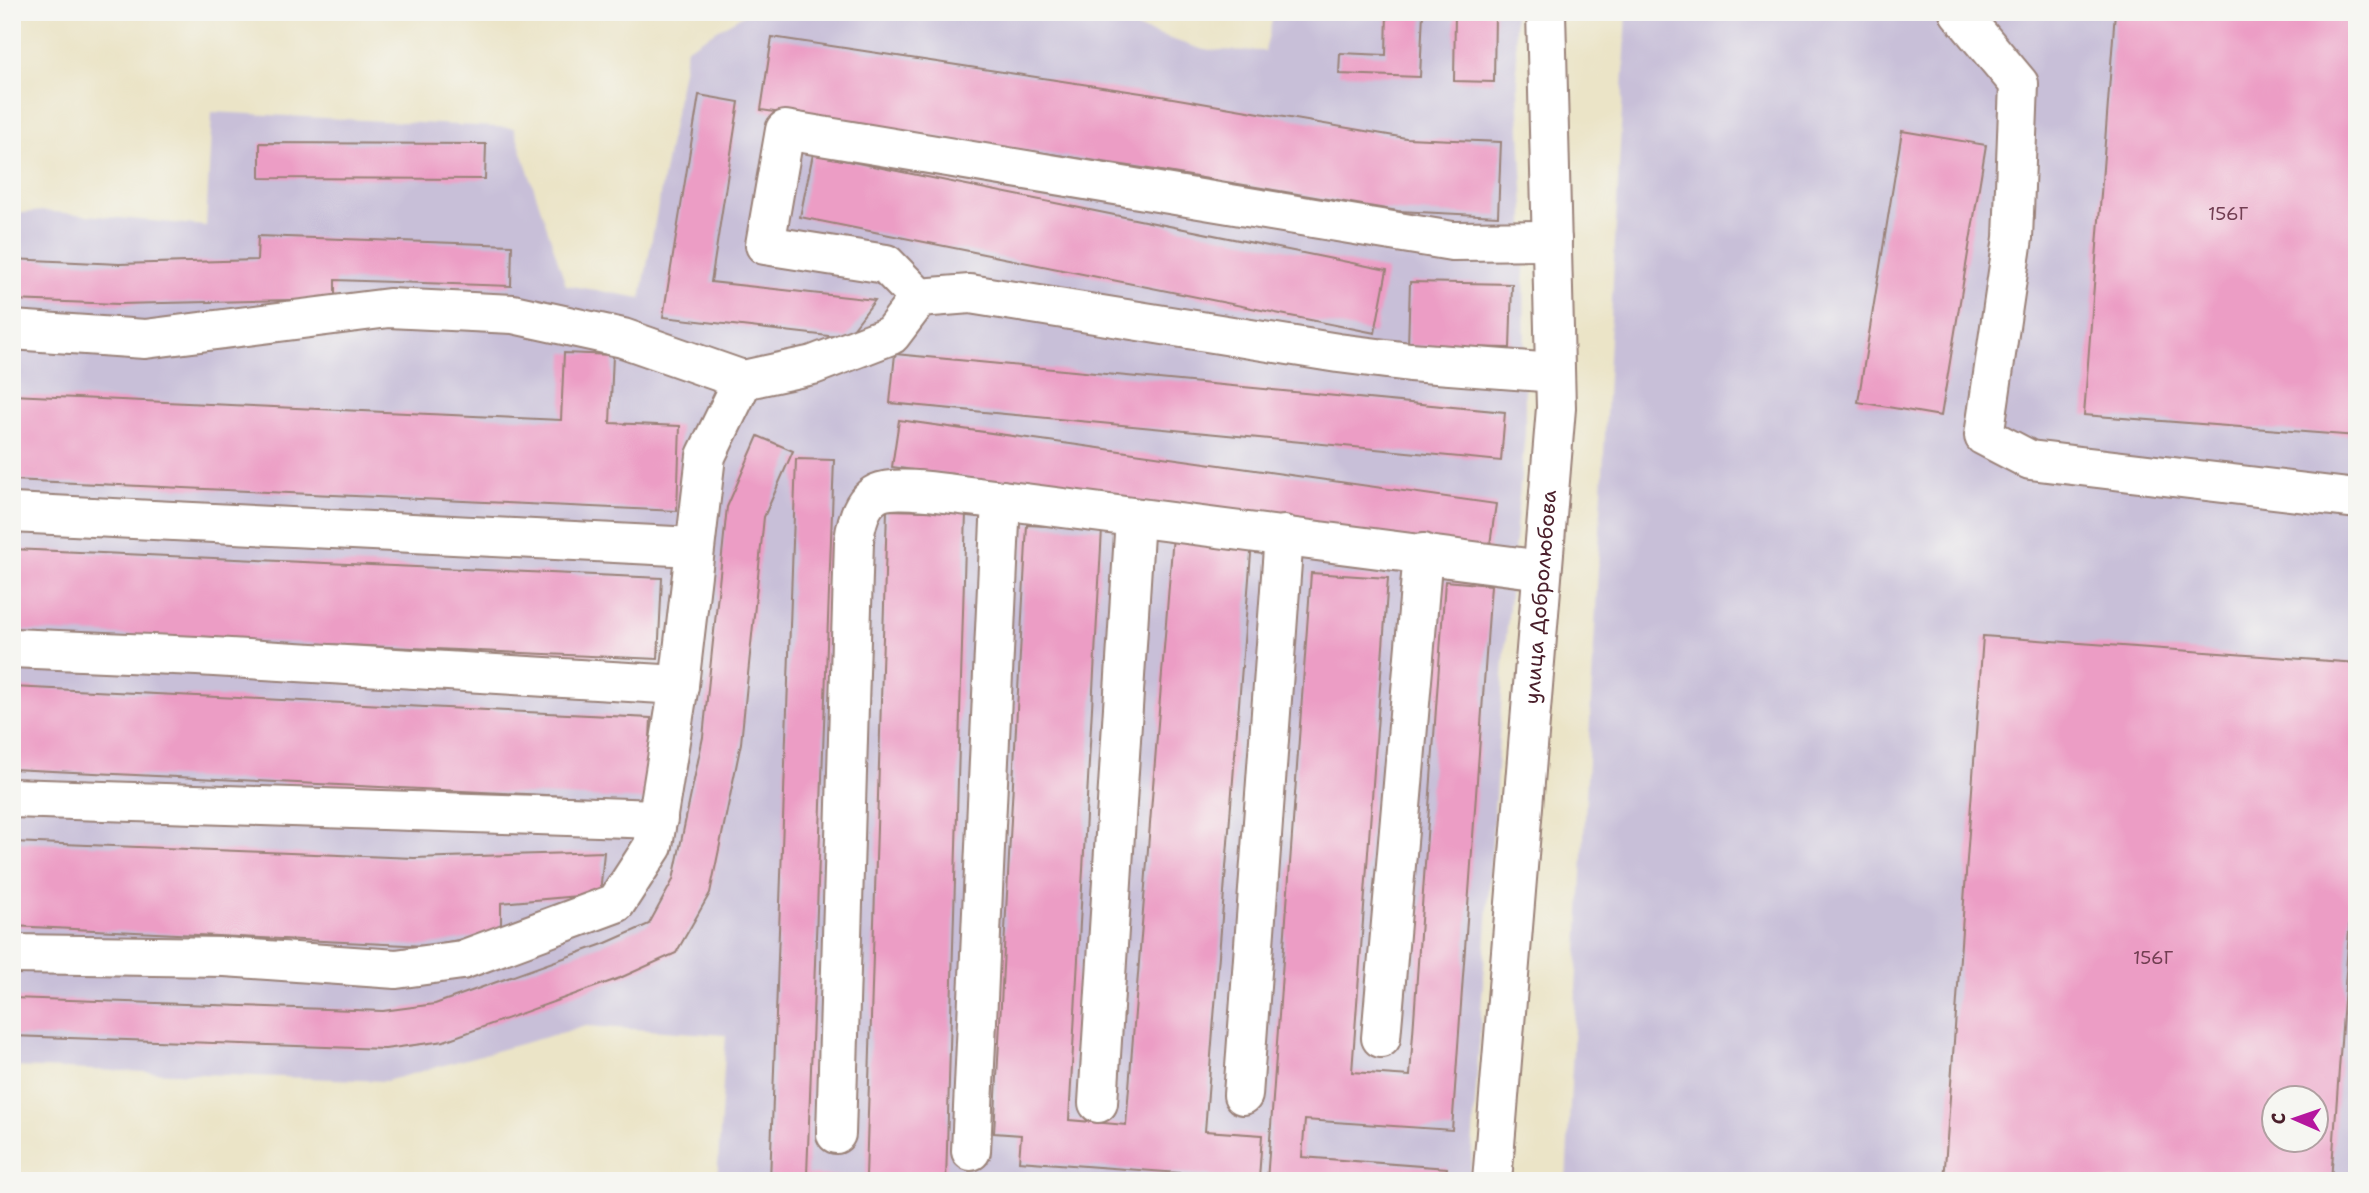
<svg xmlns="http://www.w3.org/2000/svg" width="2369" height="1193" font-family="'Shantell Sans',sans-serif">
  <style>
    .industrial { fill: #c8bfd8; fill-rule: evenodd }
    .building { fill: #ec9dc5; fill-rule: evenodd }
    .lines { fill: none; stroke-linecap: round; stroke-linejoin: round }
    .minor-casing { stroke: #9a8279; stroke-width: 42 }
    .minor { stroke: #fff; stroke-width: 38 }
    .labels { text-anchor: middle; stroke-width: 5; stroke-linejoin: round; paint-order: stroke }
    .number-label { font-size: 18px; fill: #723e52 }
    .street-label { font-size: 21px; fill: #4a1f2b; stroke: #f6f6f2 }
  </style>
  <rect width="100%" height="100%" fill="#f6f6f2"/>
  <filter id="ink" filterUnits="userSpaceOnUse"><feTurbulence type="fractalNoise" baseFrequency=".0143" numOctaves="2"/><feDisplacementMap in="SourceGraphic" scale="14" xChannelSelector="R" yChannelSelector="G"/><feConvolveMatrix kernelMatrix="1 2 1 2 8 2 1 2 1" color-interpolation-filters="sRGB"/></filter>
  <filter id="wash" filterUnits="userSpaceOnUse"><feTurbulence type="fractalNoise" baseFrequency=".00686" numOctaves="4" result="noise"/><feDisplacementMap in="SourceGraphic" scale="28" xChannelSelector="R" yChannelSelector="G"/><feGaussianBlur stdDeviation="1.57" result="paint"/><feColorMatrix in="noise" values="0 0 0 0 0 0 0 0 0 0 0 0 0 0 0 0 0 1.4 0 .05"/><feComposite in="paint" operator="in"/></filter>
  <g filter="url(#wash)">
    <rect width="100%" height="100%" fill="#ebe4c7"/>
    <g class="industrial">
      <polygon points="748,12 1088,12 1204,50 1265,51 1274,12 1514,12 1524,208 1525,432 1504,661 1470,1181 717,1181 726,1035 586,1026 386,1081 12,1067 12,214 43,211 206,226 212,112 514,128 566,285 641,298 687,48"/>
      <path d="M1627 12H2357V1181H1566ZM2274 1098H2316V1140H2274Z"/>
    </g>
    <g id="blocks">
      <g class="building">
        <polygon points="1387,12 1423,12 1420,77 1339,74 1340,53 1386,55"/>
        <polygon points="1455,12 1495,12 1494,82 1454,81"/>
        <polygon points="2115,12 2357,12 2357,436 2084,415"/>
        <polygon points="772,37 1161,96 1406,138 1501,142 1498,216 1398,211 1149,169 761,110"/>
        <polygon points="699,95 739,102 711,282 875,300 846,338 663,317"/>
        <polygon points="1902,131 1986,145 1941,416 1858,402"/>
        <polygon points="260,143 486,144 485,179 260,178"/>
        <polygon points="813,154 1387,270 1375,333 800,217"/>
        <polygon points="258,236 512,245 511,286 335,280 335,299 119,304 12,300 12,259 119,264 257,260"/>
        <polygon points="1410,282 1512,284 1510,348 1408,346"/>
        <polygon points="564,353 613,355 610,423 680,426 677,511 12,480 12,395 561,420"/>
        <polygon points="895,354 1505,412 1501,461 890,403"/>
        <polygon points="899,420 1496,504 1489,551 892,467"/>
        <polygon points="758,436 793,451 764,517 741,743 710,893 676,953 620,978 444,1041 385,1049 12,1036 12,998 383,1011 435,1004 606,943 649,924 673,880 703,737 727,507"/>
        <polygon points="796,459 834,460 807,1175 866,1177 887,510 966,512 946,1181 770,1181"/>
        <polygon points="1027,525 1102,529 1069,1120 1126,1125 1173,535 1252,541 1205,1131 1262,1135 1259,1179 1019,1161 1021,1135 994,1133"/>
        <polygon points="12,549 662,578 658,659 12,630"/>
        <polygon points="1311,573 1388,578 1352,1072 1410,1076 1445,581 1491,585 1452,1130 1305,1120 1302,1157 1447,1168 1445,1181 1267,1181"/>
        <path d="M1983 636 2357 663V818L2331 1181H1944ZM2274 1098H2316V1140H2274Z"/>
        <polygon points="12,687 651,718 647,800 12,769"/>
        <polygon points="12,842 414,858 604,852 600,894 501,903 501,932 426,946 12,926"/>
      </g>
    </g>
  </g>
  <g filter="url(#ink)">
    <use href="#blocks" fill-opacity="0" stroke="#9a8279" stroke-width="2"/>
    <g class="lines">
      <defs>
        <g id="minor">
          <polyline points="1959,12 2019,84 2013,238 1984,436 2030,460 2357,499"/>
          <polyline points="919,298 886,264 765,245 785,130 1452,241 1552,240"/>
          <polyline points="12,330 145,339 389,308 513,314 623,338 743,380"/>
          <polyline points="12,513 694,547"/>
          <polyline points="12,648 197,656 679,685"/>
          <polyline points="12,798 658,819"/>
          <polyline points="12,954 225,957 396,969 462,960 616,903 653,846 679,685 706,456 743,380 813,365 891,335 919,298 970,294 1338,353 1410,362 1555,373"/>
          <polyline points="1381,1038 1423,553"/>
          <polyline points="1243,1095 1284,535"/>
          <polyline points="1098,1103 1135,518"/>
          <path d="M836 1134 854 541C856 524 861 501 878 493 898 484 954 495 978 497L1542 570"/>
          <polyline points="971,1151 1001,500"/>
          <path id="s1" d="M1492 1181 1556 408 1546 12"/>
        </g>
      </defs>
      <use href="#minor" class="minor-casing"/>
      <use href="#minor" class="minor"/>
    </g>
  </g>
  <g class="labels">
    <g class="number-label">
      <text x="2228" y="220">156Г</text>
      <text x="2153" y="964">156Г</text>
    </g>
    <g class="street-label">
      <text dy="7" stroke="none"><textPath href="#s1" startOffset="586">улица Добролюбова</textPath></text>
    </g>
  </g>
  <rect width="2369" height="1193" fill="none" stroke="#f6f6f2" stroke-width="42"/>
  <g transform="translate(2295 1119) rotate(272)"><circle r="33" fill="#f6f6f2" stroke="#b1a0a2" stroke-width="2"/>
  <path d="M0-5L12 26L0 18L-12 26Z" fill="#b5179e"/>
  <text y="-10" font-size="19" font-weight="bold" text-anchor="middle" fill="#4a1f2b">С</text>
  </g>
</svg>
